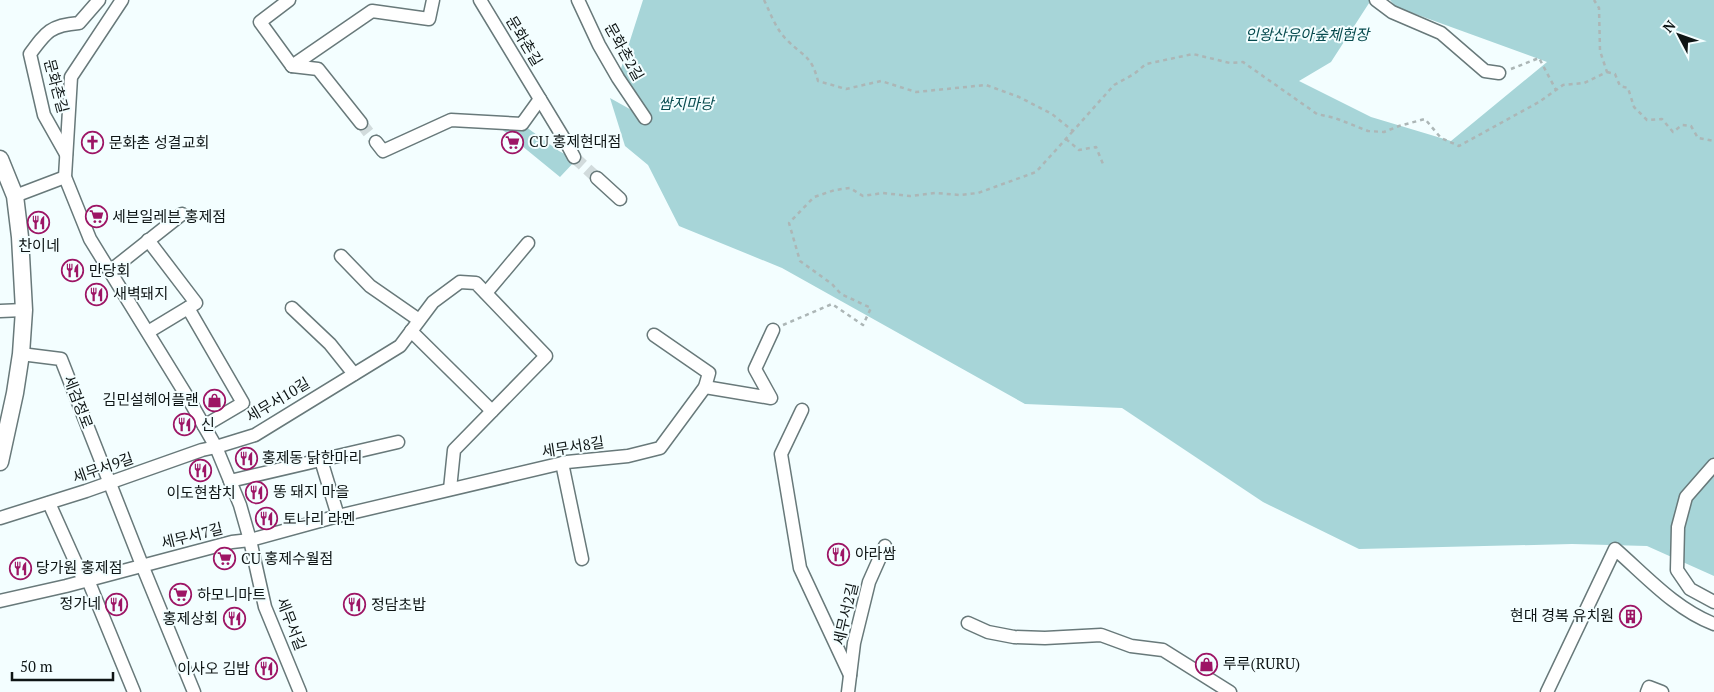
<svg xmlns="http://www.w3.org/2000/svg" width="1714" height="692" font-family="'PT Serif','Noto Sans KR',serif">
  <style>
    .green { fill: #a7d5d8 }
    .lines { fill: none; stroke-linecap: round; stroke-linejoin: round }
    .minor-tunnel { stroke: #d1dbdc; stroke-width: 12; stroke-dasharray: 12 6; stroke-linecap: butt }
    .minor-casing { stroke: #68797a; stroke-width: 15 }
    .major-casing { stroke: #68797a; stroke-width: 19 }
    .path { stroke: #acb6b6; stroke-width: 2.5; stroke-dasharray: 4 4; stroke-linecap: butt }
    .minor { stroke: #fff; stroke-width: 12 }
    .major { stroke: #fff; stroke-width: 16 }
    .labels { text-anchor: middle; stroke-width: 4; stroke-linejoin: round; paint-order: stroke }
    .park-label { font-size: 15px; font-style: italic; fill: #074b4f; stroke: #f3feff }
    .street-label { font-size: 15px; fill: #0e1515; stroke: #f3feff }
    .poi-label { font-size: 15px; fill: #0e1515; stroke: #f3feff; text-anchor: start }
  </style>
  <rect width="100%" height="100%" fill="#f3feff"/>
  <g class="green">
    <polygon points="643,0 1371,0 1331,62 1299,81 1371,117 1451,141 1547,62 1396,7 1390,0 1714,0 1714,576 1647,546 1572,544 1359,549 1263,502 1122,408 1025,404 782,268 679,226 648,165 625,146 610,98 644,117 618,78"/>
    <polygon points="522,124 559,151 576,160 560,177 499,127"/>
  </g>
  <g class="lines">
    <g class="minor-tunnel">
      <polyline points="361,123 376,142"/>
      <polyline points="574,157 597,178"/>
    </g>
    <defs>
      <g id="minor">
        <polyline points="122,0 71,77 65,177 90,239 188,398 216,447 240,505 250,540 265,607 300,692"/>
        <polyline points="289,0 260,22 292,66 372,11 429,19 433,0"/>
        <polyline points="480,0 566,142 574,157"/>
        <polyline points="578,0 599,45 618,78 645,118"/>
        <polyline points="1376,0 1392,12 1441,33 1485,71 1499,73"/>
        <polyline points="292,66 318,69 361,123"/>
        <polyline points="376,142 383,151 451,120 522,124 540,99"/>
        <path d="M66 154 44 115 30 54C46 32 51 25 79 23L99 0"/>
        <polyline points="597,178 620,199"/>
        <polyline points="15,196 65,177"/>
        <polyline points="341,256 370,286 419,320"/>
        <polyline points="110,271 182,214"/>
        <polyline points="486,293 528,243"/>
        <polyline points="188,308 243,403 204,426"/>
        <polyline points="292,308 330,344 354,374"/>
        <polyline points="0,311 24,310"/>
        <polyline points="411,331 492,411"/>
        <polyline points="148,332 196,303 148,240"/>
        <polyline points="21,354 61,359 142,565 194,692"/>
        <polyline points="705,387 771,398 755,369 773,330"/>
        <polyline points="802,410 781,454 800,568 850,675"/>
        <polyline points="321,460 338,516"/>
        <polyline points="562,463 582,559"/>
        <polyline points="1714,465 1686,497 1678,527 1677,570 1690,589 1714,602"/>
        <polyline points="230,481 398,442"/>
        <polyline points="49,503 84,581"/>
        <polyline points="0,518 86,491 202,450 216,447 255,435 400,346 433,302 460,282 476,283 546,356 454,450 450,489"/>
        <polyline points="88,580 134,692"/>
        <polyline points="0,601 66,586 232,542 250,540 338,516 567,462 628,456 660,448 705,387 709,373 654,335"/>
        <polyline points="968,623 988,632 1014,637 1045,638 1101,635 1131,646 1163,650 1230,692"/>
        <polyline points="848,692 854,643 869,582 885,546"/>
        <path d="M1547 692 1615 549C1646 576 1675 609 1714 624"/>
        <polyline points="1647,692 1649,687 1662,692"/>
      </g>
      <polyline id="major" points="0,159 15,196 20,237 24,310 21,354 15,393 0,462"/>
    </defs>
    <use href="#minor" class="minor-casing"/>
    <use href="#major" class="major-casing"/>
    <g class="path">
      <path d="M764 0C771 14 776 30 788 41 805 58 811 55 818 81L846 89 881 81 916 92 986 85 1019 97 1052 114 1073 131 1114 85 1134 74 1146 64 1193 54 1230 63 1243 62 1317 114 1335 118 1368 131 1384 132 1399 126 1425 119 1441 138 1459 146 1539 102 1563 85 1584 83 1607 72 1600 51 1599 8 1594 0"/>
      <polyline points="1511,69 1539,58 1556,90"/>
      <polyline points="1607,72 1615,74 1620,86 1628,88 1634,107 1647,120 1662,119 1673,132 1682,125 1691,126 1698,138 1714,141"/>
      <polyline points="1066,139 1079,150 1096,147 1103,164"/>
      <polyline points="783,325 832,304 863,325 871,308 841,294 832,284 800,261 789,223 814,197 835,190 850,188 863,196 883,193 910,196 935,193 960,195 978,193 1036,172 1073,131"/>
    </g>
    <use href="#minor" class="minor"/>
    <use href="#major" class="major"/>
  </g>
  <defs>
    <symbol id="supermarket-ring" viewBox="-11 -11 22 22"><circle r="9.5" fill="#f3feff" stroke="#9d1565" stroke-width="1.5"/><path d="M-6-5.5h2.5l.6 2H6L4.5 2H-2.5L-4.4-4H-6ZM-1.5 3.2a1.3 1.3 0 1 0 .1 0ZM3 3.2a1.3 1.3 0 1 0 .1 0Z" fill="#9d1565"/></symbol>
    <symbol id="church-ring" viewBox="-11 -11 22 22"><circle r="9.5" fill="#f3feff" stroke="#9d1565" stroke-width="1.5"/><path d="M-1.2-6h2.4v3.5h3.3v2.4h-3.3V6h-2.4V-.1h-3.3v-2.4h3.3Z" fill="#9d1565"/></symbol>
    <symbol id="restaurant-ring" viewBox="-11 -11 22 22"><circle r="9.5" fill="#f3feff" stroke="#9d1565" stroke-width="1.5"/><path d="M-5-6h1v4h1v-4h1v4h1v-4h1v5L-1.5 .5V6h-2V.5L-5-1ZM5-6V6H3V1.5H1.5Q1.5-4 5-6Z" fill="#9d1565"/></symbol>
    <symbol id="shop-ring" viewBox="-11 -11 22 22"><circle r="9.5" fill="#f3feff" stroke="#9d1565" stroke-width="1.5"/><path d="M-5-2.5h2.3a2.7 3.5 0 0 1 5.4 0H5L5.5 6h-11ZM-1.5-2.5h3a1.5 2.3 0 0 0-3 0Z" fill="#9d1565"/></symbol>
    <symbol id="building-ring" viewBox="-11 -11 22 22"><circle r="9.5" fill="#f3feff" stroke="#9d1565" stroke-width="1.5"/><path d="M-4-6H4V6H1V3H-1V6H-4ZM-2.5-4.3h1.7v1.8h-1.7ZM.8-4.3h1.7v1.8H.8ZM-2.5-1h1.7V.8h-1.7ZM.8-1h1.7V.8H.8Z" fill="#9d1565"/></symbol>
  </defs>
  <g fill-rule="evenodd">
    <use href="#supermarket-ring" x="500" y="130" width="25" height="25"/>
    <use href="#church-ring" x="80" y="130" width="25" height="25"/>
    <use href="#supermarket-ring" x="84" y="204" width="25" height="25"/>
    <use href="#restaurant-ring" x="26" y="210" width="25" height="25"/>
    <use href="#restaurant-ring" x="60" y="258" width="25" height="25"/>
    <use href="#restaurant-ring" x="84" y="282" width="25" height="25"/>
    <use href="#shop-ring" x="202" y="388" width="25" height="25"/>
    <use href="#restaurant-ring" x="172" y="412" width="25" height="25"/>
    <use href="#restaurant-ring" x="234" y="446" width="25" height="25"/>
    <use href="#restaurant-ring" x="188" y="458" width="25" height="25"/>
    <use href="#restaurant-ring" x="244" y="480" width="25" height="25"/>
    <use href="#restaurant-ring" x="254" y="506" width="25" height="25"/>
    <use href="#restaurant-ring" x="826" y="542" width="25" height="25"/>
    <use href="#supermarket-ring" x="212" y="546" width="25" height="25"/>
    <use href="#restaurant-ring" x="8" y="556" width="25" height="25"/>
    <use href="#supermarket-ring" x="168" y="582" width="25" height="25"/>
    <use href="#restaurant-ring" x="104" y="592" width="25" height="25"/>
    <use href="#restaurant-ring" x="342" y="592" width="25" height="25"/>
    <use href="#building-ring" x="1618" y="604" width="25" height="25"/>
    <use href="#restaurant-ring" x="222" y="606" width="25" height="25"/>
    <use href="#shop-ring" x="1194" y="652" width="25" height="25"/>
    <use href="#restaurant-ring" x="254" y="656" width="25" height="25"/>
  </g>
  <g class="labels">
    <g class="park-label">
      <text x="1307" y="40">인왕산유아숲체험장</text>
      <text x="686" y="109">쌈지마당</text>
    </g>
    <g class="street-label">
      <text transform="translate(524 41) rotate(59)" y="5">문화촌길</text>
      <text transform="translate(624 52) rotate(61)" y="5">문화촌2길</text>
      <text transform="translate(56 86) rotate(75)" y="5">문화촌길</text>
      <text transform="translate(278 400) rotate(-31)" y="5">세무서10길</text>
      <text transform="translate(78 402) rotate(69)" y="5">세검정로</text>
      <text transform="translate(573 447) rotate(-9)" y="5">세무서8길</text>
      <text transform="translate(103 468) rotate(-19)" y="5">세무서9길</text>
      <text transform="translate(192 536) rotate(-14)" y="5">세무서7길</text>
      <text transform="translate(846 614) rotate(-77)" y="5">세무서2길</text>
      <text transform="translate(291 624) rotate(69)" y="5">세무서길</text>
    </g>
    <g class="poi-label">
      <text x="529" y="147">CU 홍제현대점</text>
      <text x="109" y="148">문화촌 성결교회</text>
      <text x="112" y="222">세븐일레븐 홍제점</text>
      <text x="39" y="251" text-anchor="middle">찬이네</text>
      <text x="89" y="276">만당회</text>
      <text x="113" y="299">새벽돼지</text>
      <text x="199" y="405" text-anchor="end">김민설헤어플랜</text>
      <text x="201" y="430">신</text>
      <text x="262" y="463">홍제동 닭한마리</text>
      <text x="273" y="497">똥 돼지 마을</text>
      <text x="201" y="498" text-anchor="middle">이도현참치</text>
      <text x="283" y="524">토나리 라멘</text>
      <text x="855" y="559">아라쌈</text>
      <text x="241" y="564">CU 홍제수월점</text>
      <text x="36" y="573">당가원 홍제점</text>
      <text x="197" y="600">하모니마트</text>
      <text x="101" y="609" text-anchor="end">정가네</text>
      <text x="371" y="610">정담초밥</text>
      <text x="1614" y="621" text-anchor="end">현대 경복 유치원</text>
      <text x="218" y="624" text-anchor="end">홍제상회</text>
      <text x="1223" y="669">루루(RURU)</text>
      <text x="250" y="674" text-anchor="end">이사오 김밥</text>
    </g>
  </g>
  <g transform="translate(1679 35) rotate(311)" stroke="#f3feff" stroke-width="4" paint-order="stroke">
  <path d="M0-4L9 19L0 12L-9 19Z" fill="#0e1515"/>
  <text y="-8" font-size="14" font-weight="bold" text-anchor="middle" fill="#0e1515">N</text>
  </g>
  <path d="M12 672v8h101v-8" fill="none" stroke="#0e1515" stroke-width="2.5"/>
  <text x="20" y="672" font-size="15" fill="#0e1515" stroke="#f3feff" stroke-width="4" paint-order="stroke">50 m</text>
</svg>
